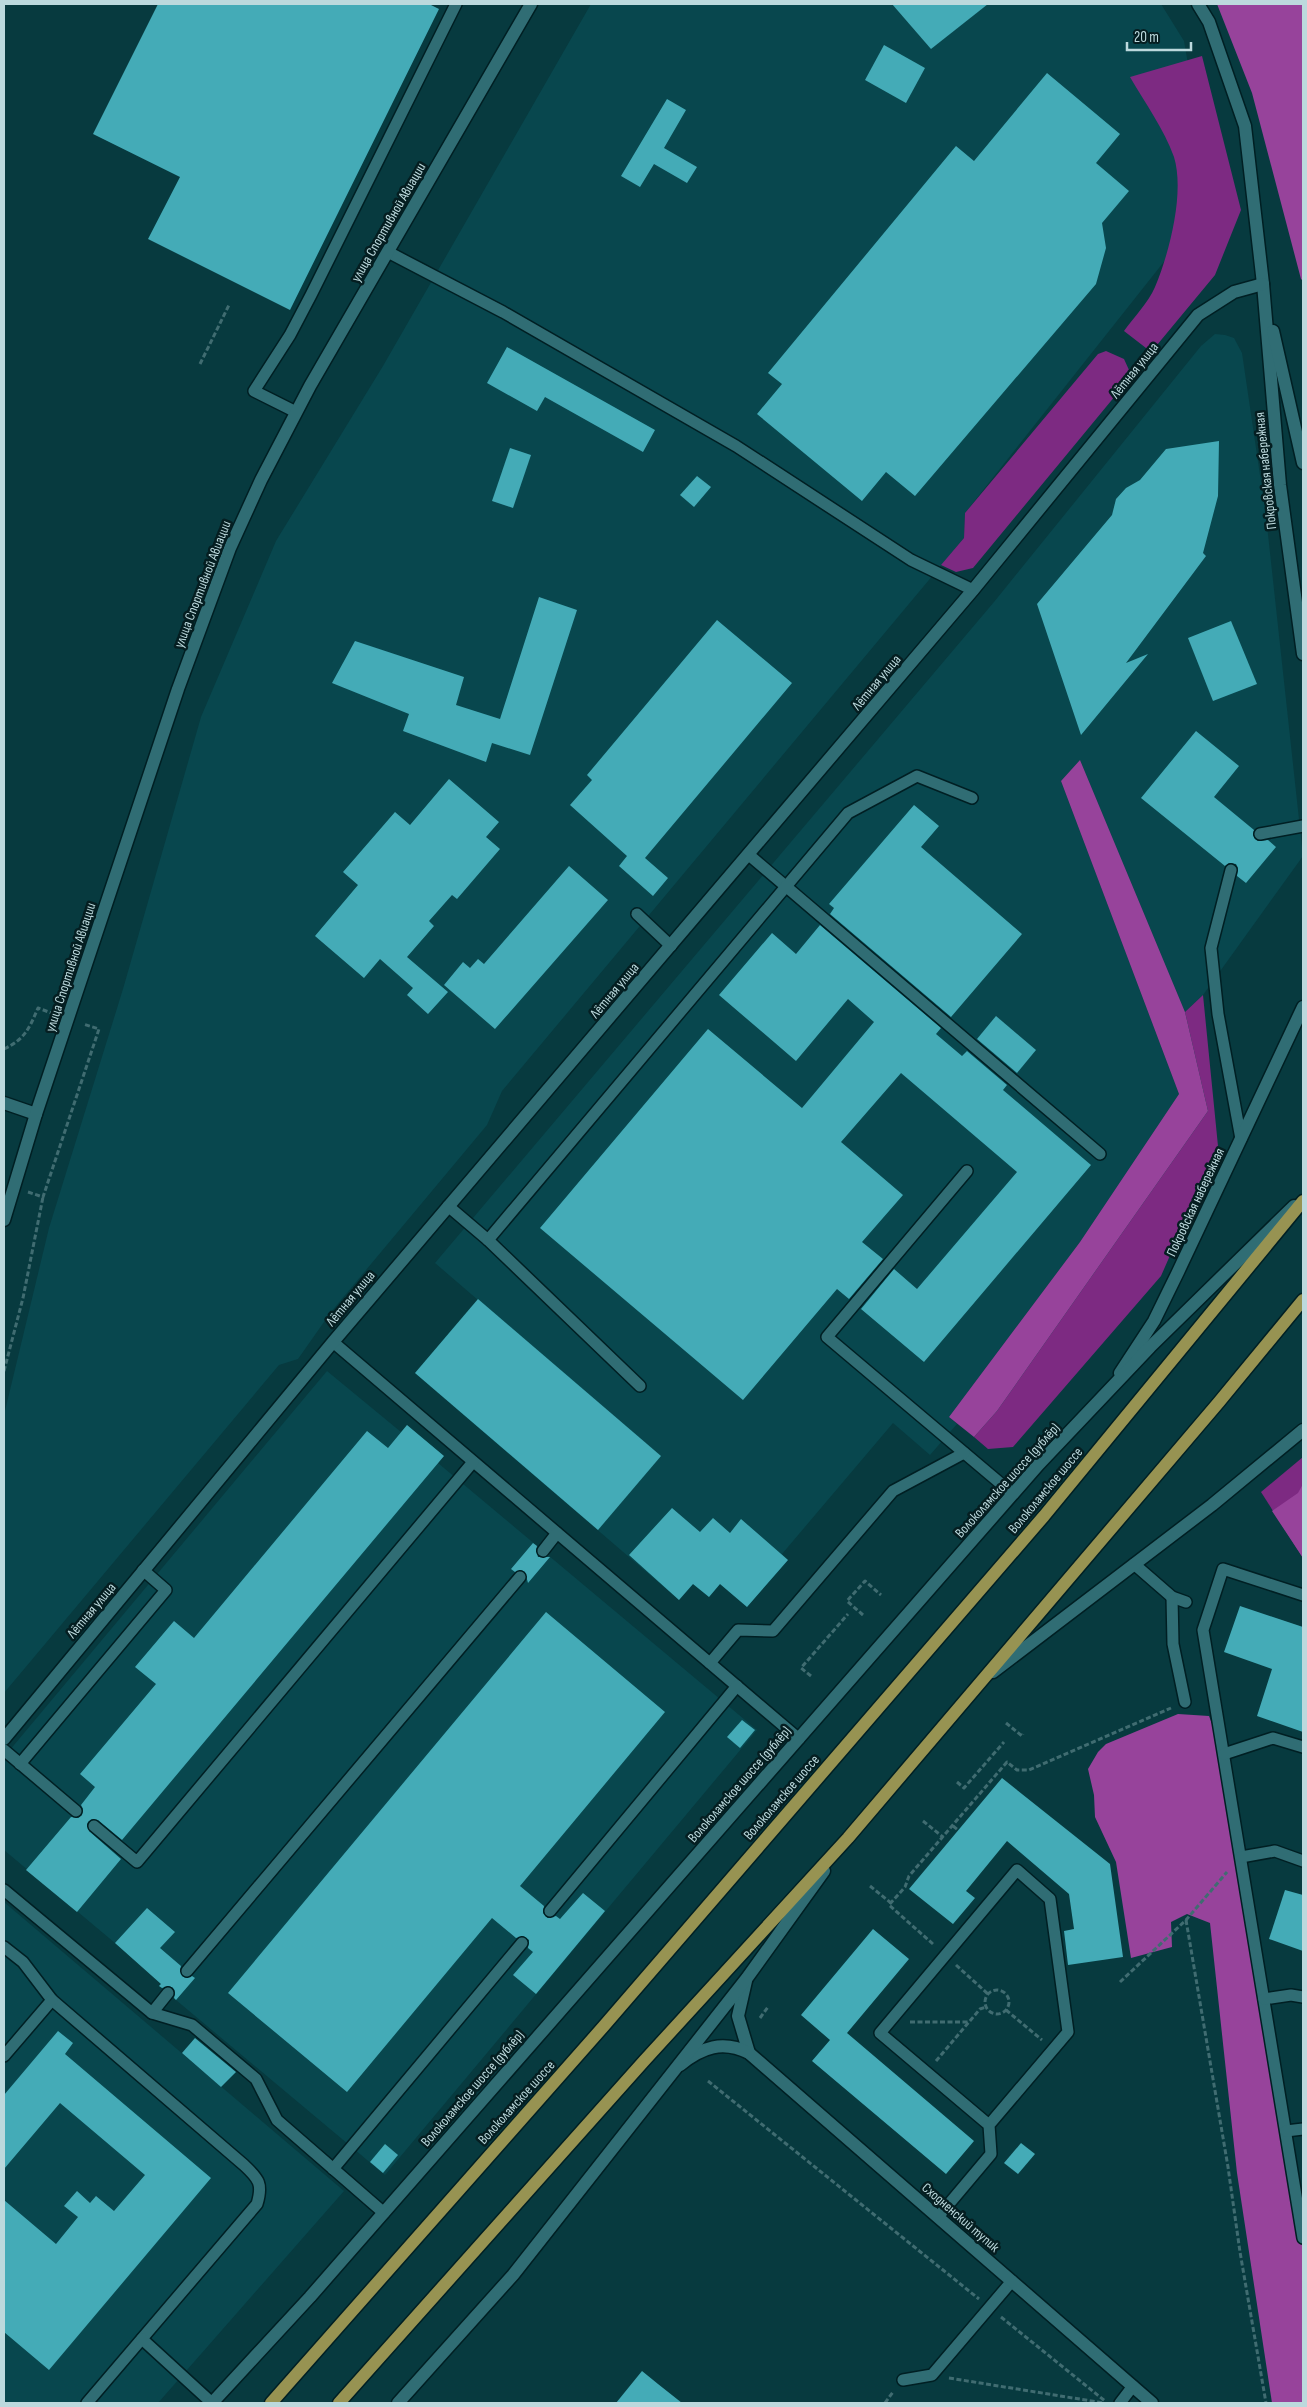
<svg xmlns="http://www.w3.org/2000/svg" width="1307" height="2407" font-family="'Sofia Sans Condensed',sans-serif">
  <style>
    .built { fill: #08474e }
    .green { fill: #7d2a82 }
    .forest { fill: #97439b }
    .building { fill: #44abb7 }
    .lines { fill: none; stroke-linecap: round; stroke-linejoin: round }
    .service-casing { stroke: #001f23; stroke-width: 14 }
    .minor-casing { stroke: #001f23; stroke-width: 15 }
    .tertiary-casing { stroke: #001f23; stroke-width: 15 }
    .primary-casing { stroke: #001f23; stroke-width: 15 }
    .path { stroke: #406c71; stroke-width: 3; stroke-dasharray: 5 2.5; stroke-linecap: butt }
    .service { stroke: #306d74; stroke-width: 11 }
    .minor { stroke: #306d74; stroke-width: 12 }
    .tertiary { stroke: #306d74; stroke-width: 12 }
    .primary { stroke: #979352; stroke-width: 12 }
    .labels { text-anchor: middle; stroke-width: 5; stroke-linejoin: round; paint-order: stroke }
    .street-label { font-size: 14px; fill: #bcd9dd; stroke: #051e21 }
  </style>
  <rect width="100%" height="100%" fill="#073a3f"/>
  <g class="built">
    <polygon points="591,4 1161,4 1184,41 1212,201 965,513 964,538 502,1091 487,1125 331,1312 298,1359 279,1365 4,1693 4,1415 49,1228 123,989 201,717 276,541 383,366"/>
    <polygon points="1215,334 1225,335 1234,338 1242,353 1266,516 1303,856 1203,995 1185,1012 1080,760 1061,781 1179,1094 1080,1242 949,1417 957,1424 930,1455 893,1423 782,1554 788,1560 747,1607 720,1584 709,1597 693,1584 679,1600 415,1373 478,1300 435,1263 994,602 1201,346"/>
    <polygon points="327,1371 401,1432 407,1425 444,1456 438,1463 757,1730 385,2175 176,2000 159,1986 161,1983 115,1943 4,1850 4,1757"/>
    <polygon points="4,1902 344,2191 158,2403 4,2403"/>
  </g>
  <g class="green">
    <path d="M1202 56 1241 210 1215 275 1157 345 1146 348 1124 331C1134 317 1148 303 1155 287 1169 254 1185 193 1174 157 1164 129 1145 103 1130 77Z"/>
    <polygon points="1106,351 1124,359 1129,370 1125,384 973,568 956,572 941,565 964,538 965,513 1098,354"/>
    <polygon points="1203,995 1218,1146 1161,1276 1013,1447 988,1449 974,1437 997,1411 1208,1111 1185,1012"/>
    <polygon points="1303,1457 1303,1558 1261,1492"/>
  </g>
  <g class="forest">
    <polygon points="1217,4 1303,4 1303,281 1301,279 1252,93"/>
    <polygon points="1080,760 1185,1012 1208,1111 997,1411 974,1437 949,1417 1080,1242 1179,1094 1061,781"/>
    <polygon points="1303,1484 1303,1558 1272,1511 1298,1493"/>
    <polygon points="1178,1714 1209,1716 1219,1742 1303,2231 1303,2403 1272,2403 1237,2173 1210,1923 1187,1914 1171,1922 1172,1947 1131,1958 1116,1862 1095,1817 1094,1795 1088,1769 1098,1752 1106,1744"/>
  </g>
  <g class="building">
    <polygon points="158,4 429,4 439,9 290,310 148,239 180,177 93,134"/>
    <polygon points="892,4 988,4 931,49"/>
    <polygon points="884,45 925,68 906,103 865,80"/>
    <polygon points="1047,73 1120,134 1096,163 1129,191 1102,223 1106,248 1096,284 915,496 886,472 862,501 757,414 782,384 768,373 956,146 974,161"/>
    <polygon points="667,99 686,110 664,148 697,167 687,183 654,164 640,187 621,176"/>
    <polygon points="507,347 655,430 643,452 545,397 537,411 487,383"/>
    <polygon points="1219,441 1218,496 1203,553 1206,556 1126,663 1148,654 1081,735 1037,604 1112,515 1116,499 1126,488 1140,480 1166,449"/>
    <polygon points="510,448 531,455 513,508 492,501"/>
    <polygon points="697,476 711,487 694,507 680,495"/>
    <polygon points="539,597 577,610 530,755 492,743 486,762 403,731 409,714 332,683 355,641 464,677 456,705 500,719"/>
    <polygon points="717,620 792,683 645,858 668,878 653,896 619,866 627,856 570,805 592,780 587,775"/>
    <polygon points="1231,621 1257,684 1213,701 1188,638"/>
    <polygon points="1196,731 1239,766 1214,797 1254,830 1253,835 1255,839 1258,841 1268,840 1276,847 1246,883 1237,876 1238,868 1236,864 1229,863 1225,866 1141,798"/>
    <polygon points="449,779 499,822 486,837 500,849 457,899 452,895 429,921 434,926 407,957 448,992 428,1014 407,995 413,988 380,959 364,978 315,936 358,885 343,872 395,812 410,825"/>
    <polygon points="914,805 939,826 921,847 1022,934 951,1017 830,914 834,908 829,904"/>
    <polygon points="569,866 608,900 495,1029 444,985 463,962 470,968 478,959 484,964"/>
    <polygon points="820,925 941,1028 936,1034 962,1056 967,1051 1007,1085 1003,1090 1091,1165 924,1362 861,1309 894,1269 917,1289 1017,1172 901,1073 841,1142 903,1195 862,1242 883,1259 849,1299 837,1289 743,1400 540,1228 708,1029 802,1108 874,1022 848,999 796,1061 719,995 772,933 796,954"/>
    <polygon points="996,1016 1036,1050 1017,1073 977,1039"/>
    <polygon points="478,1299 661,1456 598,1530 415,1373"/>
    <polygon points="407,1425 444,1456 122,1840 98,1820 92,1819 88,1822 87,1825 89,1831 121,1859 77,1912 26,1870 71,1817 78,1818 82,1815 83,1809 81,1805 95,1787 80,1774 156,1684 135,1667 174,1621 194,1638 367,1431 388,1448"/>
    <polygon points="672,1508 700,1532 713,1518 730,1533 741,1519 788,1560 747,1607 720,1584 709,1597 693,1584 679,1600 629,1555"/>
    <polygon points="533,1543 537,1546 536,1550 538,1557 550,1557 528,1583 525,1572 521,1570 515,1572 511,1569"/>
    <polygon points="1240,1606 1303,1627 1303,1732 1257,1716 1272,1669 1224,1652"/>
    <polygon points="546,1612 665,1712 520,1886 544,1906 543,1913 548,1918 556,1916 560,1919 583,1893 605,1911 536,1994 513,1975 533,1952 528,1948 529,1940 523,1936 516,1938 492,1918 347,2092 228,1993"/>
    <polygon points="742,1720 755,1730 740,1748 727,1737"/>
    <polygon points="1002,1778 1110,1864 1123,1957 1068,1965 1064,1931 1074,1929 1069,1894 1007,1841 966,1891 975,1898 953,1924 909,1889"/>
    <polygon points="1285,1890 1303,1895 1303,1951 1269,1939"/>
    <polygon points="147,1908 175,1932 160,1948 181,1966 180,1970 182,1976 186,1978 192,1976 195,1978 176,2000 174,1998 175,1994 173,1988 169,1986 162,1988 159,1986 161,1984 115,1943"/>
    <polygon points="873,1929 909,1959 847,2033 974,2141 946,2174 812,2061 830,2040 801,2015"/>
    <polygon points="58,2031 73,2043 65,2054 211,2178 49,2370 4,2332 4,2200 56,2244 78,2217 64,2206 77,2191 90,2203 96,2196 114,2211 145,2175 60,2103 4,2169 4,2095"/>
    <polygon points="195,2038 236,2072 221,2087 182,2053"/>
    <polygon points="1021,2143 1035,2154 1018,2174 1004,2163"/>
    <polygon points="385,2144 398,2155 383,2173 370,2162"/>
    <polygon points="642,2371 658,2384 682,2403 616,2403"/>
  </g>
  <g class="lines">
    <defs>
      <g id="service">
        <polyline points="388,252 503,312 736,446 911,560 973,590"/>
        <polyline points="296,412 254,391 290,335 311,295 456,4"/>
        <polyline points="1260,834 1303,826"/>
        <polyline points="749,855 1100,1154"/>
        <polyline points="1231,870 1211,948 1218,1014 1241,1139"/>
        <polyline points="637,914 671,946"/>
        <polyline points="967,1171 827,1337 1013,1494"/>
        <polyline points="448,1206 488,1240 640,1386"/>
        <polyline points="488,1240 848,813 917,776 972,798"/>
        <polyline points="333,1342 799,1739"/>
        <polyline points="543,1551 557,1533"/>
        <polyline points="1134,1564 1172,1597 1186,1602"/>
        <polyline points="1303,1595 1223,1569 1203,1630 1303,2238"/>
        <polyline points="1172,1597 1173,1644 1185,1702"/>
        <polyline points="710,1663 738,1630 773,1631 893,1491 964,1453"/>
        <polyline points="4,1750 76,1811"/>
        <polyline points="1224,1754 1273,1738 1303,1747"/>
        <polyline points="20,1764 166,1590 143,1570"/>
        <polyline points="94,1826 137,1862 473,1462"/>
        <polyline points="1241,1857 1275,1851 1303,1861"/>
        <polyline points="4,1890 152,2013 192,2025 256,2079 277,2120 384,2213"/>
        <polyline points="550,1911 737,1686"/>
        <path d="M4 1947 23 1962 52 2000 244 2165C259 2179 263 2184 257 2204L87 2403"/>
        <polyline points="187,1971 520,1577"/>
        <polyline points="1264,1999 1291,1995 1303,1997"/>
        <polyline points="152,2013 168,1993"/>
        <polyline points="4,2056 52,2000"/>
        <polyline points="1286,2131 1303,2129"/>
        <polyline points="333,2169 522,1943"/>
        <polyline points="938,2217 991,2154 989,2125 880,2033 1017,1870 1050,1899 1068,2032 989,2125"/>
        <polyline points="142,2339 212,2403"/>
        <polyline points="903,2380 932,2375 1012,2281"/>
        <polyline points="1120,2403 1133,2386"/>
      </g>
      <g id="minor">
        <polyline points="1198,4 1209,22 1245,126 1263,284 1280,485 1303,654"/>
        <polyline points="1273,331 1303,463"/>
        <polyline points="4,1103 36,1114"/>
        <polyline points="4,1220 36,1114 178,689 230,548 261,480 310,386 531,4"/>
        <polyline points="1120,1373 1154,1321 1178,1272 1303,1007"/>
        <polyline points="993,1672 1212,1505 1303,1430"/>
        <polyline points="4,1739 333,1342 973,590 1198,315 1234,292 1263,284"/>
        <polyline points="746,1981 738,2016 749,2053"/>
        <path d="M680 2065C702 2047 723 2040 749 2053L1152 2403"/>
      </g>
      <g id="tertiary">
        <polyline points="212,2403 310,2297 1039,1464 1150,1347 1294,1206"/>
        <polyline points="398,2403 513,2275 747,1978 824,1871"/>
      </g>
      <g id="primary">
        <polyline points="271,2403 603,2027 1044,1516 1303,1201"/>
        <polyline points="339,2403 644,2061 848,1838 1219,1402 1303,1300"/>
      </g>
    </defs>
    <use href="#service" class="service-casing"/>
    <use href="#minor" class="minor-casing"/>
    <use href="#tertiary" class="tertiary-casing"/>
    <use href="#primary" class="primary-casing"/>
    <g class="path">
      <polyline points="200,364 229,305"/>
      <path d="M4 1049C25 1039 29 1029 38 1008L54 1014"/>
      <polyline points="28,1192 43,1197 99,1029 83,1024"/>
      <polyline points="4,1371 23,1298 43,1197"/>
      <polyline points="863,1615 847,1601 865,1581 881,1595"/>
      <polyline points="811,1676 801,1668 848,1614"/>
      <polyline points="1006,1723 1022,1736 1023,1734"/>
      <polyline points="957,1782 964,1788 1004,1742"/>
      <polyline points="923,1821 943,1837"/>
      <polyline points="953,1826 958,1830"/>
      <polyline points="870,1886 891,1903"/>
      <polyline points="1186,1920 1228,2167 1240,2252 1266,2403"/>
      <polyline points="933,1944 889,1905 905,1887 909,1876 1007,1762 1017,1770 1029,1770 1171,1708"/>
      <polyline points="956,1965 988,1994"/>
      <polyline points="1120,1982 1186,1920 1227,1872"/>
      <circle cx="997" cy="2002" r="12"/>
      <polyline points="1006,2010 1042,2040"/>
      <polyline points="760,2018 768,2007"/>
      <polyline points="910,2022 969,2022"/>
      <polyline points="936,2061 980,2009 986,2007"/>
      <polyline points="708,2081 979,2299"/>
      <polyline points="1001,2317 1105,2401"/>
      <polyline points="949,2378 1104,2403"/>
      <polyline points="885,2403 893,2392"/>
    </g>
    <use href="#service" class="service"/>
    <use href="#minor" class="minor"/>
    <use href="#tertiary" class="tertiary"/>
    <use href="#primary" class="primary"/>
  </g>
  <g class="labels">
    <g class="street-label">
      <text transform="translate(388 222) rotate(-60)" y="5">улица Спортивной Авиации</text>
      <text transform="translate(1134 370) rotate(-51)" y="5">Лётная улица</text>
      <text transform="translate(1265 471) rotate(-96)" y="5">Покровская набережная</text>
      <text transform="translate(202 584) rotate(-69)" y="5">улица Спортивной Авиации</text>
      <text transform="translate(876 682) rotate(-50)" y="5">Лётная улица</text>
      <text transform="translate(70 967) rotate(-72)" y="5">улица Спортивной Авиации</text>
      <text transform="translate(614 990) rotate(-50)" y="5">Лётная улица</text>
      <text transform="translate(1195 1202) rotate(-65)" y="5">Покровская набережная</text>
      <text transform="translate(350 1298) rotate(-50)" y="5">Лётная улица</text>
      <text transform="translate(1007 1480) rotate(-48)" y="5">Волоколамское шоссе (дублёр)</text>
      <text transform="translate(1045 1490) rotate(-50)" y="5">Волоколамское шоссе</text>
      <text transform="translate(91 1610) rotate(-50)" y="5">Лётная улица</text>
      <text transform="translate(739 1784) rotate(-49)" y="5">Волоколамское шоссе (дублёр)</text>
      <text transform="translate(781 1797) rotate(-49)" y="5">Волоколамское шоссе</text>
      <text transform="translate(472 2088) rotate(-49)" y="5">Волоколамское шоссе (дублёр)</text>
      <text transform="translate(516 2102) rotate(-48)" y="5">Волоколамское шоссе</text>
      <text transform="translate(961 2217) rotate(41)" y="5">Сходненский тупик</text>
    </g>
  </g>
  <rect width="1307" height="2407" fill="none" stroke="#bcd9dd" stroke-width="10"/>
  <path d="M1127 42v8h64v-8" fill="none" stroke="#bcd9dd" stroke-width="2.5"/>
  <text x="1134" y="42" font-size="15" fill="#bcd9dd" stroke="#051e21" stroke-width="4" paint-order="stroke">20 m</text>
</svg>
